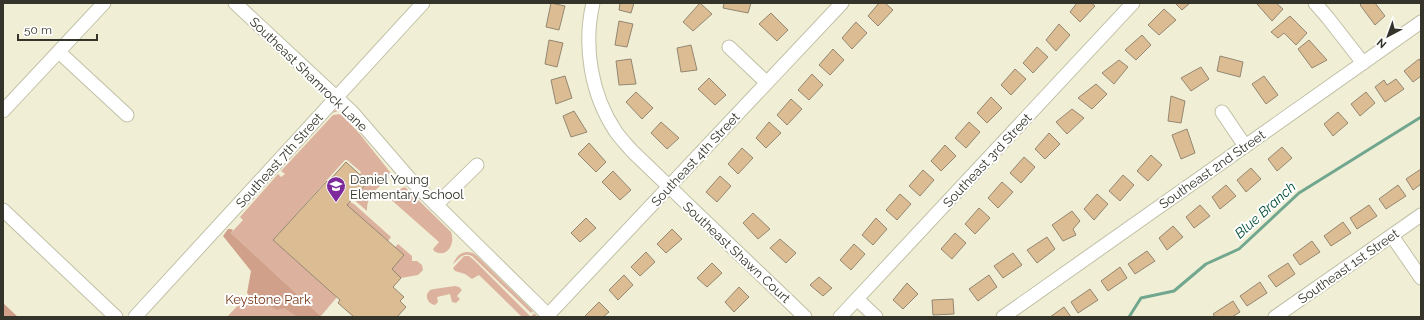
<svg xmlns="http://www.w3.org/2000/svg" width="1424" height="320" font-family="Raleway,sans-serif">
  <style>
    .green { fill: #dcb29f }
    .forest { fill: #d1a08a }
    .lines { fill: none; stroke-linecap: round; stroke-linejoin: round }
    .stream { stroke: #71a78f; stroke-width: 3 }
    .building { fill: #dcbd93; stroke: #948671 }
    .minor-casing { stroke: #c1c0a7; stroke-width: 15 }
    .minor { stroke: #fff; stroke-width: 13 }
    .labels { text-anchor: middle; stroke-width: 4; stroke-linejoin: round; paint-order: stroke }
    .street-label { font-size: 13px; fill: #34342a; stroke: #fff }
    .poi-label { font-size: 13px; fill: #34342a; stroke: #fff; text-anchor: start }
    .park-label { font-size: 13px; fill: #783b1b; stroke: #fff }
    .water-label { font-size: 14px; font-style: italic; fill: #034e37; stroke: #fff }
  </style>
  <rect width="100%" height="100%" fill="#f0efd5"/>
  <g class="green">
    <polygon points="336,110 338,111 332,113 228,226 331,113"/>
    <path d="M341 114 359 133 390 172V175C380 191 367 189 367 211L353 199 368 182 360 174 361 172 347 160H345L273 240 337 297 321 316 231 233 243 220 240 217 278 174 281 177 285 174 281 171 333 115Z"/>
    <path d="M405 187 451 232C456 244 446 259 434 251L433 249 439 242 388 197 402 188Z"/>
    <polygon points="350,202 354,204 391,237 388,241 347,205"/>
    <polygon points="398,244 412,256 412,261 417,261 422,265 423,270 418,275 401,278 392,269 404,255 395,247"/>
    <path d="M468 252 473 253 477 256 533 311 531 313 472 256C462 252 460 259 453 264 456 257 460 252 468 252Z"/>
    <polygon points="464,256 469,256 474,260 531,317 534,313 538,317 522,317 479,275 472,279 465,274 455,271 453,268"/>
    <polygon points="267,274 313,317 227,317"/>
    <path d="M455 286 459 287 462 290 457 296 460 299 456 303 452 302 450 294 437 297 438 302 435 305C429 304 426 299 427 294L430 290 434 289Z"/>
  </g>
  <g class="forest">
    <polygon points="228,229 231,229 233,230 231,233 322,317 298,317 284,308 277,310 254,298 247,293 251,271 223,236"/>
    <polygon points="3,303 18,317 3,317"/>
  </g>
  <g class="lines">
    <polyline class="stream" points="1129,317 1141,298 1174,291 1206,264 1239,249 1299,193 1421,117"/>
  </g>
  <g class="building">
    <polygon points="551,3 565,6 559,30 546,27"/>
    <polygon points="620,3 634,3 631,13 619,10"/>
    <polygon points="700,3 712,14 693,31 683,22"/>
    <polygon points="724,3 751,3 748,13 723,8"/>
    <polygon points="879,3 885,3 893,10 878,26 868,16"/>
    <polygon points="1077,3 1091,3 1095,6 1080,22 1070,12"/>
    <polygon points="1175,3 1190,3 1182,10"/>
    <polygon points="1258,3 1276,3 1283,9 1272,21 1257,4"/>
    <polygon points="1362,3 1375,3 1385,16 1375,25 1360,5"/>
    <polygon points="1164,9 1176,20 1159,35 1148,25"/>
    <polygon points="771,13 788,30 777,41 759,24"/>
    <polygon points="1290,16 1307,33 1296,45 1284,33 1278,38 1271,32"/>
    <polygon points="619,21 633,24 627,47 615,45"/>
    <polygon points="856,22 867,33 852,49 842,38"/>
    <polygon points="1059,24 1070,35 1056,51 1046,40"/>
    <polygon points="1142,35 1151,45 1136,60 1125,50"/>
    <polygon points="549,40 563,43 557,67 545,64"/>
    <polygon points="1309,40 1327,60 1312,68 1298,49"/>
    <polygon points="691,45 697,70 681,72 677,48"/>
    <polygon points="1037,47 1048,57 1033,73 1023,63"/>
    <polygon points="833,49 844,60 830,75 819,65"/>
    <polygon points="1220,56 1243,62 1240,77 1217,71"/>
    <polygon points="631,59 636,84 619,85 616,61"/>
    <polygon points="1419,59 1421,62 1421,76 1413,82 1404,71"/>
    <polygon points="1119,60 1128,67 1114,84 1102,73"/>
    <polygon points="1201,67 1209,79 1191,91 1181,78"/>
    <polygon points="1015,69 1026,79 1011,95 1001,85"/>
    <polygon points="812,74 823,85 809,100 798,90"/>
    <polygon points="565,76 572,98 556,104 551,80"/>
    <polygon points="1264,76 1278,95 1266,104 1252,84"/>
    <polygon points="709,78 726,95 715,105 698,89"/>
    <polygon points="1396,79 1404,89 1385,102 1375,87 1384,80 1387,85"/>
    <polygon points="1096,84 1107,94 1092,109 1078,98"/>
    <polygon points="636,92 653,108 642,119 626,102"/>
    <polygon points="1366,92 1375,103 1360,116 1351,104"/>
    <polygon points="1171,96 1185,101 1181,123 1168,121"/>
    <polygon points="991,97 1002,108 987,123 977,113"/>
    <polygon points="791,99 802,109 787,125 777,115"/>
    <polygon points="1072,109 1084,118 1067,134 1056,122"/>
    <polygon points="574,111 587,132 571,137 563,116"/>
    <polygon points="1338,112 1348,123 1333,136 1324,124"/>
    <polygon points="661,122 679,138 667,149 651,133"/>
    <polygon points="769,122 781,133 766,148 756,138"/>
    <polygon points="969,122 980,132 966,148 955,138"/>
    <polygon points="1187,129 1195,153 1181,159 1172,135"/>
    <polygon points="1049,133 1060,144 1045,159 1035,149"/>
    <polygon points="589,143 606,162 596,172 578,154"/>
    <polygon points="945,145 956,156 941,171 931,161"/>
    <polygon points="1282,147 1292,158 1277,171 1268,159"/>
    <polygon points="742,148 753,158 738,174 728,164"/>
    <polygon points="1151,155 1162,165 1148,181 1137,171"/>
    <polygon points="1024,157 1035,167 1021,183 1010,173"/>
    <polygon points="346,162 368,182 347,205 404,255 392,269 401,278 393,287 404,297 400,301 406,307 397,317 354,317 338,303 340,300 273,240 327,181 328,182"/>
    <polygon points="1251,168 1261,179 1246,192 1237,180"/>
    <polygon points="1421,169 1421,184 1413,190 1406,179"/>
    <polygon points="923,170 934,180 920,196 909,186"/>
    <polygon points="613,171 631,190 620,200 602,182"/>
    <polygon points="1123,175 1134,185 1120,201 1109,191"/>
    <polygon points="720,176 731,186 717,202 706,192"/>
    <polygon points="1002,182 1013,192 998,208 988,198"/>
    <polygon points="1226,185 1236,196 1220,209 1212,197"/>
    <polygon points="1398,185 1406,196 1386,209 1379,199"/>
    <polygon points="900,194 911,204 897,220 886,210"/>
    <polygon points="1097,194 1108,204 1094,220 1084,209"/>
    <polygon points="1200,205 1210,216 1194,228 1186,217"/>
    <polygon points="1369,205 1377,216 1357,229 1350,218"/>
    <polygon points="979,208 990,218 975,234 965,224"/>
    <polygon points="1072,211 1080,221 1073,229 1076,235 1063,241 1052,225"/>
    <polygon points="753,213 770,229 758,239 743,223"/>
    <polygon points="586,218 596,228 580,242 571,233"/>
    <polygon points="876,218 887,229 873,245 862,235"/>
    <polygon points="1343,222 1351,233 1331,246 1324,236"/>
    <polygon points="1173,226 1183,237 1167,250 1159,238"/>
    <polygon points="672,229 682,239 666,253 657,244"/>
    <polygon points="955,233 966,243 952,259 941,249"/>
    <polygon points="1047,237 1055,249 1037,263 1027,250"/>
    <polygon points="780,239 796,253 786,263 770,248"/>
    <polygon points="1312,241 1320,252 1300,265 1293,255"/>
    <polygon points="854,244 865,254 851,270 840,260"/>
    <polygon points="1147,251 1155,261 1135,274 1128,264"/>
    <polygon points="646,252 655,262 640,276 631,267"/>
    <polygon points="1013,253 1022,265 1003,278 994,266"/>
    <polygon points="712,263 722,273 707,287 697,278"/>
    <polygon points="1288,263 1295,274 1276,287 1268,276"/>
    <polygon points="1120,267 1127,278 1108,291 1101,281"/>
    <polygon points="624,275 633,285 618,300 609,290"/>
    <polygon points="989,275 997,287 978,301 969,289"/>
    <polygon points="819,277 832,288 823,296 810,285"/>
    <polygon points="1260,282 1267,293 1247,306 1240,296"/>
    <polygon points="907,283 918,294 903,309 893,300"/>
    <polygon points="739,287 749,297 734,312 725,302"/>
    <polygon points="1090,289 1098,300 1078,313 1071,302"/>
    <polygon points="953,299 954,314 933,315 932,300"/>
    <polygon points="1233,301 1240,312 1232,317 1215,317 1213,314"/>
    <polygon points="599,302 609,312 603,317 584,317"/>
    <polygon points="1064,307 1071,317 1050,317"/>
  </g>
  <g class="lines">
    <defs>
      <g id="minor">
        <polyline points="235,3 352,112 409,178 550,317"/>
        <path d="M593 3C583 46 591 95 616 132 621 139 627 145 632 151L805 317"/>
        <polyline points="1315,3 1328,18 1363,63"/>
        <polyline points="729,47 766,82"/>
        <polyline points="59,52 127,115"/>
        <polyline points="3,111 104,3"/>
        <polyline points="1222,112 1245,146"/>
        <polyline points="436,205 477,165"/>
        <polyline points="3,210 116,317"/>
        <polyline points="1392,236 1421,278"/>
        <polyline points="857,299 876,317"/>
        <polyline points="548,315 842,3"/>
        <polyline points="135,317 423,3"/>
        <polyline points="840,317 1133,3"/>
        <polyline points="1003,317 1421,22"/>
        <polyline points="1275,317 1421,215"/>
      </g>
    </defs>
    <use href="#minor" class="minor-casing"/>
    <use href="#minor" class="minor"/>
  </g>
  <defs>
    <symbol id="school-pin" viewBox="-11 -11 22 30"><path d="M0 17L-7.5 6A9.5 9.5 0 1 1 7.5 6Z" fill="#7d2a9a" stroke="#fff"/><path d="M0-5L7-2L0 1L-7-2ZM-4 1L0 2.5L4 1V4Q0 6-4 4Z" fill="#fff"/></symbol>
  </defs>
  <g fill-rule="evenodd">
    <use href="#school-pin" x="325" y="175" width="22" height="30"/>
  </g>
  <g class="labels">
    <g class="street-label">
      <text transform="translate(309 74) rotate(44)" y="5">Southeast Shamrock Lane</text>
      <text transform="translate(695 159) rotate(-47)" y="5">Southeast 4th Street</text>
      <text transform="translate(279 160) rotate(-48)" y="5">Southeast 7th Street</text>
      <text transform="translate(987 160) rotate(-47)" y="5">Southeast 3rd Street</text>
      <text transform="translate(1212 169) rotate(-35)" y="5">Southeast 2nd Street</text>
      <text transform="translate(737 252) rotate(43)" y="5">Southeast Shawn Court</text>
      <text transform="translate(1348 266) rotate(-35)" y="5">Southeast 1st Street</text>
    </g>
    <g class="poi-label">
      <text x="350" y="184">Daniel Young<tspan x="350" dy="15">Elementary School</tspan></text>
    </g>
    <g class="park-label">
      <text x="268" y="304">Keystone Park</text>
    </g>
    <g class="water-label">
      <text transform="translate(1265 210) rotate(-42)" y="5">Blue Branch</text>
    </g>
  </g>
  <rect width="1424" height="320" fill="none" stroke="#34342a" stroke-width="8"/>
  <g transform="translate(1388 36) rotate(221)" stroke="#ffffff" stroke-width="3" paint-order="stroke">
  <path d="M0-3L7 15L0 10L-7 15Z" fill="#34342a"/>
  <text y="-6" font-size="11" font-weight="bold" text-anchor="middle" fill="#34342a">N</text>
  </g>
  <path d="M18 34v6h79v-6" fill="none" stroke="#34342a" stroke-width="2"/>
  <text x="24" y="34" font-size="12" fill="#34342a" stroke="#ffffff" stroke-width="3" paint-order="stroke">50 m</text>
</svg>
